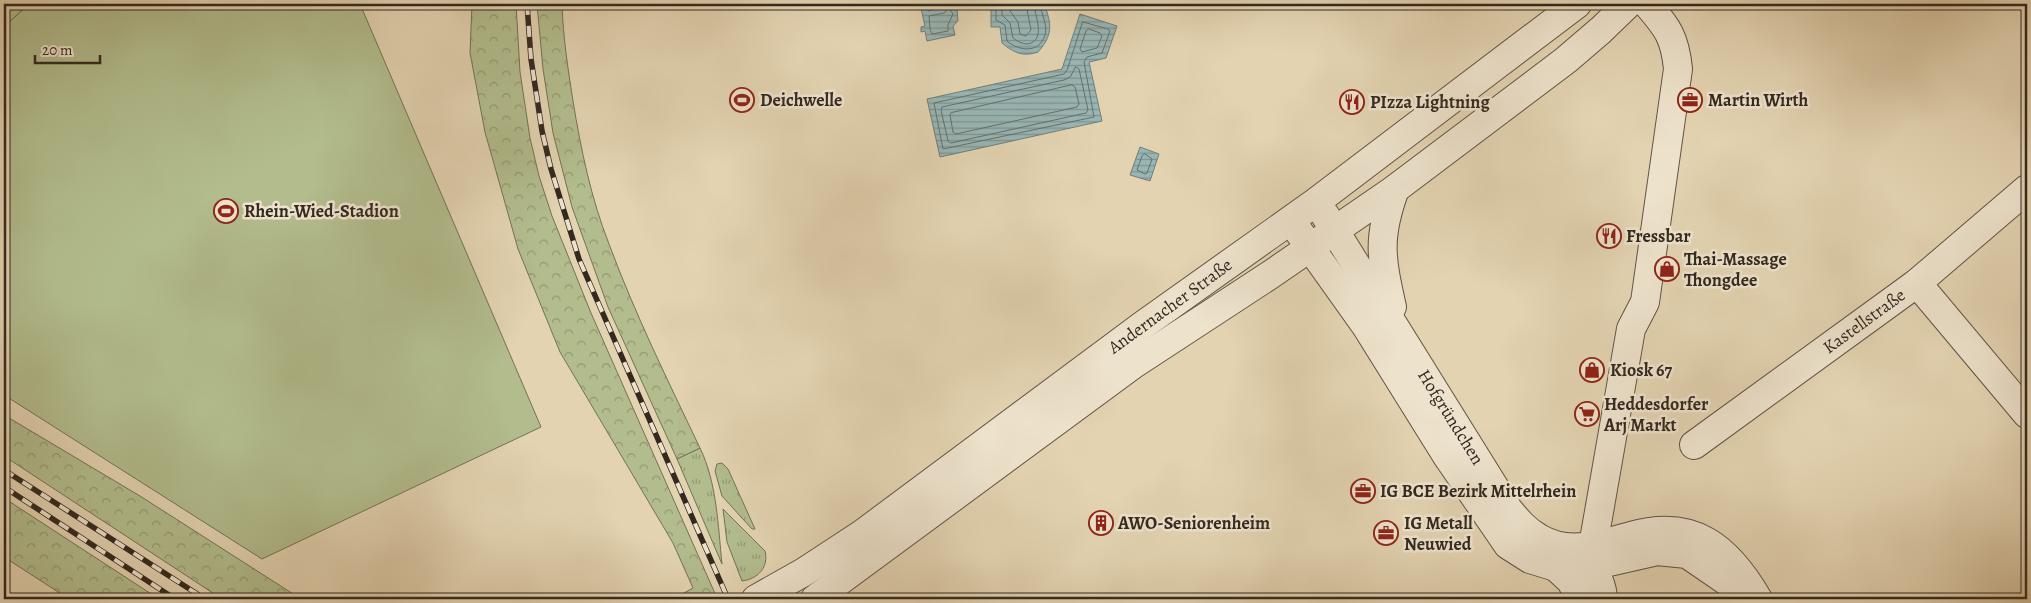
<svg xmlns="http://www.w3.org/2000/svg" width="2031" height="603" font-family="Alegreya,serif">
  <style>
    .grass { fill: url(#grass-tufts); stroke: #727256 }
    .forest { fill: url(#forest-crowns); stroke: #727256 }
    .pitch { fill: #b2bc8d; stroke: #727256 }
    .water { fill: url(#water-rules); stroke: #707e79 }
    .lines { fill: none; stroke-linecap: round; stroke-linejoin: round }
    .shore { stroke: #66706a; stroke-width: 1 }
    .minor-casing { stroke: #5f5444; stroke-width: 30 }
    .minor { stroke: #ede2cc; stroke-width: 28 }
    .rail-casing { stroke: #332920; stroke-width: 5.5 }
    .rail { stroke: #ede2cc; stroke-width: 4; stroke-dasharray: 11; stroke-linecap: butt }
    .labels { text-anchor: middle; stroke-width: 5; stroke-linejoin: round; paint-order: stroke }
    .poi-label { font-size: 18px; font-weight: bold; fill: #332920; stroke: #ede2cc; text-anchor: start }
    .street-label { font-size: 18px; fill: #332920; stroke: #ede2cc }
  </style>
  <defs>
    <pattern id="grass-tufts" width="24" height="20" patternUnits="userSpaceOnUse" patternTransform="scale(1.25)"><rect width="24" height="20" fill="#b2bc8d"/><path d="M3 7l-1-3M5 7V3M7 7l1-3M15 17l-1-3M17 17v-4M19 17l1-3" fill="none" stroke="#919973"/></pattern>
    <pattern id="forest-crowns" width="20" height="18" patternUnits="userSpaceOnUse" patternTransform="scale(1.25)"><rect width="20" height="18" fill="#b2bc8d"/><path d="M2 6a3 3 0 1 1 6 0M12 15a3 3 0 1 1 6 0" fill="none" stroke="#919973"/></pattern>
    <pattern id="water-rules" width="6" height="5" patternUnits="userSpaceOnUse" patternTransform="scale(1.25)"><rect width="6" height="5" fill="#98b6b5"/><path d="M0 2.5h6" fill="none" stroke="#7d9493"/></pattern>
  </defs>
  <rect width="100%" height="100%" fill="#e3d3b1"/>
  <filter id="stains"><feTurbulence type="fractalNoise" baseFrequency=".004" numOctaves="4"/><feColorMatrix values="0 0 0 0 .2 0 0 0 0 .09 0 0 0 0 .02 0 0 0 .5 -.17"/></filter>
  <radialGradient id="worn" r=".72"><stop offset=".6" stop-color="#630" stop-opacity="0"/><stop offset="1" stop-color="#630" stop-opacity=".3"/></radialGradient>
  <g class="grass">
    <path d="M700 448C717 483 718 526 722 564L677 459Z"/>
    <polygon points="722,463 728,469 755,529 752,529 722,496 715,471 717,464"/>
    <path d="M723 509 765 551C769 567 758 579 742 581L727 542Z"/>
  </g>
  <g class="forest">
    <polygon points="4,4 29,4 4,27"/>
    <polygon points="472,4 516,4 520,72 530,138 539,176 552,216 591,313 717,598 715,599 673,599 693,588 673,543 560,352 518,249 485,132 470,53"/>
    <path d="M537 4H562C563 37 568 69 573 101 581 150 591 198 609 244 635 314 668 381 700 448L677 459 608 307 572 207 553 133 543 69Z"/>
    <polygon points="4,415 140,496 301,599 222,599 4,456"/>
    <polygon points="4,498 159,599 69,599 4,557"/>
  </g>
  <polygon class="pitch" points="29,4 360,4 541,427 262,559 4,395 4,27"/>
  <g class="water">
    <polygon points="942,4 953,4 957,9 958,21 953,26 955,35 927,41 925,31 921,32 921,27 925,26 921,8 927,6 928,11 943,8"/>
    <path d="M991 4H1044C1052 24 1053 35 1038 52 1023 57 1014 53 1002 43L1000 27H991Z"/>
    <polygon points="1080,14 1117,26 1106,58 1089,62 1102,121 940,157 927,99 1062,69"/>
    <polygon points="1140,147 1159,154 1150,181 1130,175"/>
  </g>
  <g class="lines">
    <g class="shore">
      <path d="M996 4V20L1005 25 1007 41C1019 51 1039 54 1045 35 1048 24 1041 14 1040 4"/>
      <path d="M1002 4V15L1010 23 1013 38C1017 41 1022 44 1028 44 1047 40 1034 14 1034 4"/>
      <polyline points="1009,4 1010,11 1018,22 1020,34 1026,36 1031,30 1026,4"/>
      <polygon points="949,8 953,14 948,25 948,31 932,34 930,29 929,16 944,13"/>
      <polygon points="1083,22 1108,29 1110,31 1102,53 1087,57 1084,62 1094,117 943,149 934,103 1064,74 1067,70"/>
      <polygon points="1089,29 1100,33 1102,36 1097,48 1082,52 1080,49 1086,31"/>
      <polygon points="1076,67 1079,69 1088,110 1086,113 951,143 948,141 941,110 942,107 1064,80 1070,77"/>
      <polygon points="1072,85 1075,87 1079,104 1077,107 956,134 953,132 950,115 951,113"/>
      <polygon points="1145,154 1152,159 1147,173 1145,174 1137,170 1142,156"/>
    </g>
    <defs>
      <g id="minor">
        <path d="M1325 215 1508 509C1517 520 1526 531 1539 538 1569 556 1600 544 1631 536 1694 518 1728 548 1758 599"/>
        <polyline points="1299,232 1366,326 1447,456 1508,545 1530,559 1556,567 1591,566 1657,551 1687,554 1744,593"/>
        <polyline points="1917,283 2027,414"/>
        <path d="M1392 307C1381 258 1377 238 1395 189"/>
        <polyline points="1694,445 1917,283 2027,189"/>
        <path d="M1593 546 1631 329 1645 302 1678 69C1675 37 1667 27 1647 4"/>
        <path d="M1578 554C1592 567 1601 578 1603 597"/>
        <polyline points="1556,567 1571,581 1580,599"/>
        <polyline points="756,599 804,572 862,534 1143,325 1316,202 1577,4"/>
        <polyline points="815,599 1134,364 1270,275 1395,189 1566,60 1601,30 1628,4"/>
      </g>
    </defs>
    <use href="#minor" class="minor-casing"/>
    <use href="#minor" class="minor"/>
    <defs>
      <g id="rail">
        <polyline points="527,4 531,59 542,131 551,169 579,259 728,599"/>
        <polyline points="4,470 205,599"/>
        <polyline points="4,487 175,599"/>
      </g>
    </defs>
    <use href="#rail" class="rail-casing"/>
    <use href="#rail" class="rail"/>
  </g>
  <defs>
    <symbol id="stadium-ring" viewBox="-11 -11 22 22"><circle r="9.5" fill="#ede2cc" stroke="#8f2418" stroke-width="1.5"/><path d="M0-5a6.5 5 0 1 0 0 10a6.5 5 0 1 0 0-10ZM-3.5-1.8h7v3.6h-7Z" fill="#8f2418"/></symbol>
    <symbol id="office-ring" viewBox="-11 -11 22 22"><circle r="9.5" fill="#ede2cc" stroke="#8f2418" stroke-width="1.5"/><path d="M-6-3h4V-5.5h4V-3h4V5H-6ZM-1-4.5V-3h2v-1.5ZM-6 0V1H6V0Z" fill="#8f2418"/></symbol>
    <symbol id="restaurant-ring" viewBox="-11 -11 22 22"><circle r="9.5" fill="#ede2cc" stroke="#8f2418" stroke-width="1.5"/><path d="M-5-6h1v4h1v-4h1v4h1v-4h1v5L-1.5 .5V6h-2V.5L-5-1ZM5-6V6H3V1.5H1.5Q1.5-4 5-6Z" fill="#8f2418"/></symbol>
    <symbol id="shop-ring" viewBox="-11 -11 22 22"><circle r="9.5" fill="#ede2cc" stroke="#8f2418" stroke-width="1.5"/><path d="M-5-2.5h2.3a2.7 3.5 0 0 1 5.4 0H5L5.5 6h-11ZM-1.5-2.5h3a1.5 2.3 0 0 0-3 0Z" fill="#8f2418"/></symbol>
    <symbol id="supermarket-ring" viewBox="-11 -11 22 22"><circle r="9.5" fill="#ede2cc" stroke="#8f2418" stroke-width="1.5"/><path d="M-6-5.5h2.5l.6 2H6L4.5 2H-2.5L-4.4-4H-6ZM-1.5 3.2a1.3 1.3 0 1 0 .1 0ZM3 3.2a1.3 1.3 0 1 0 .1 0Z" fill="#8f2418"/></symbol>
    <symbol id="building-ring" viewBox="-11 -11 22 22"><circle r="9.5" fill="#ede2cc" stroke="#8f2418" stroke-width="1.5"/><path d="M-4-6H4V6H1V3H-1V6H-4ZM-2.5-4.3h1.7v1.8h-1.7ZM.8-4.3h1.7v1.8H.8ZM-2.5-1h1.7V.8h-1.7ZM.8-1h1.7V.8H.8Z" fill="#8f2418"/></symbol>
  </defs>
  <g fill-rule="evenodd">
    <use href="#stadium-ring" x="728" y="86" width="28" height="28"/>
    <use href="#office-ring" x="1676" y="86" width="28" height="28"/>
    <use href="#restaurant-ring" x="1338" y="88" width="28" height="28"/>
    <use href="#stadium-ring" x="212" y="197" width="28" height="28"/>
    <use href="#restaurant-ring" x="1595" y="222" width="28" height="28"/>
    <use href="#shop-ring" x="1653" y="255" width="28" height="28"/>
    <use href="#shop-ring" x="1578" y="356" width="28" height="28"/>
    <use href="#supermarket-ring" x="1573" y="400" width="28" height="28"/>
    <use href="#office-ring" x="1349" y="477" width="28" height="28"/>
    <use href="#building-ring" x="1087" y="509" width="28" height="28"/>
    <use href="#office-ring" x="1372" y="519" width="28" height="28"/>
  </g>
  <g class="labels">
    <g class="poi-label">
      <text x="760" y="106">Deichwelle</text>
      <text x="1708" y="106">Martin Wirth</text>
      <text x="1370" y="108">PIzza Lightning</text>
      <text x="244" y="217">Rhein-Wied-Stadion</text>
      <text x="1626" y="242">Fressbar</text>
      <text x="1684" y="265">Thai-Massage<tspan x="1684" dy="21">Thongdee</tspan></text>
      <text x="1610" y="376">Kiosk 67</text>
      <text x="1604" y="410">Heddesdorfer<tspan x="1604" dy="21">Arj Markt</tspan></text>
      <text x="1380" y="497">IG BCE Bezirk Mittelrhein</text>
      <text x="1118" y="529">AWO-Seniorenheim</text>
      <text x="1404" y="529">IG Metall<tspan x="1404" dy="21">Neuwied</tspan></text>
    </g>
    <g class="street-label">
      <text transform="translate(1170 306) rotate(-36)" y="6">Andernacher Straße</text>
      <text transform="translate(1864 321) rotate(-36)" y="6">Kastellstraße</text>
      <text transform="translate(1451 417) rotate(58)" y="6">Hofgründchen</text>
    </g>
  </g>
  <rect width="2031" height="603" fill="none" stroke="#e3d3b1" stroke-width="20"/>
  <rect x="5" y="5" width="2021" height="593" fill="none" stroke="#332920" stroke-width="2.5"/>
  <rect x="10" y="10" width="2011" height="583" fill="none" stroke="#332920"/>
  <path d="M35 55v8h65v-8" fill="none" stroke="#332920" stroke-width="2.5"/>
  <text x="42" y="55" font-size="15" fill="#332920" stroke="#ede2cc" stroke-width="4" paint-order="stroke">20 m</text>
  <rect width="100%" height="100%" filter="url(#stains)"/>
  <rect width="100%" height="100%" fill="url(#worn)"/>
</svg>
